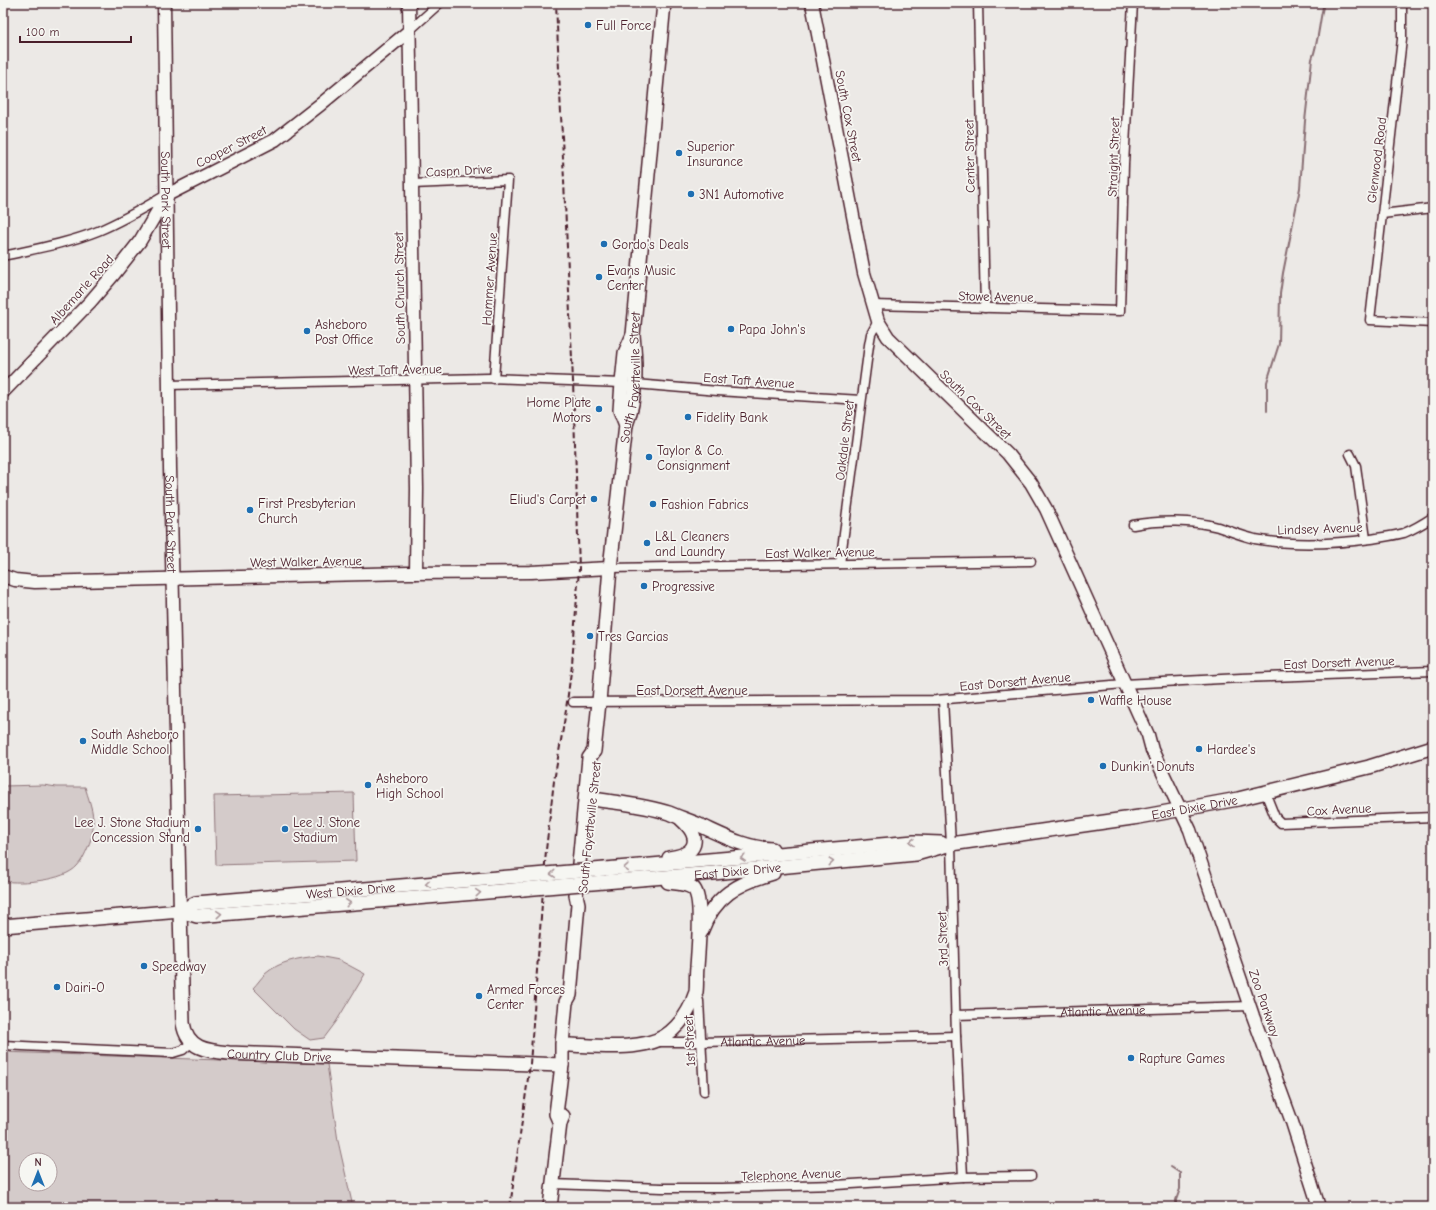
<svg xmlns="http://www.w3.org/2000/svg" width="1436" height="1210" font-family="'Comic Neue',sans-serif">
  <style>
    .green { fill: #d4cbca; stroke: #8f757a; fill-rule: evenodd }
    .lines { fill: none; stroke-linecap: round; stroke-linejoin: round }
    .stream { stroke: #886e73; stroke-width: 2 }
    .street-casing { stroke: #4a1f2b; stroke-width: 11 }
    .secondary-casing { stroke: #4a1f2b; stroke-width: 15 }
    .primary-casing { stroke: #4a1f2b; stroke-width: 16 }
    .street { stroke: #f6f6f2; stroke-width: 8 }
    .secondary { stroke: #f6f6f2; stroke-width: 12 }
    .primary { stroke: #f6f6f2; stroke-width: 13 }
    .rail { stroke: #4a1f2b; stroke-width: 2; stroke-dasharray: 6 3; stroke-linecap: butt }
    .primary-bridge-casing { stroke: #4a1f2b; stroke-width: 16; stroke-linecap: butt }
    .primary-bridge { stroke: #f6f6f2; stroke-width: 13 }
    .oneway { stroke: #a99598 }
    .poi-dot { fill: #1f6fb2; stroke: #f6f6f2; stroke-width: 1.5 }
    .labels { text-anchor: middle; stroke-width: 3.5; stroke-linejoin: round; paint-order: stroke }
    .poi-label { font-size: 13px; fill: #4a1f2b; stroke: #f6f6f2; text-anchor: start }
    .street-label { font-size: 13px; fill: #4a1f2b; stroke: #f6f6f2 }
  </style>
  <rect width="100%" height="100%" fill="#ece9e6"/>
  <filter id="ink" filterUnits="userSpaceOnUse"><feTurbulence type="fractalNoise" baseFrequency=".025" numOctaves="2"/><feDisplacementMap in="SourceGraphic" scale="8" xChannelSelector="R" yChannelSelector="G"/><feConvolveMatrix kernelMatrix="1 2 1 2 8 2 1 2 1" color-interpolation-filters="sRGB"/></filter>
  <g filter="url(#ink)">
    <g class="green">
      <path d="M43 785 57 787H85C88 797 92 807 93 817 94 827 92 838 88 847 85 854 82 861 77 866 64 881 21 884 3 881V786Z"/>
      <polygon points="354,793 356,861 216,865 214,796"/>
      <path d="M318 956 339 960 365 974 336 1022 324 1038 310 1040 294 1029 253 988C257 984 261 978 265 974 280 961 299 958 318 956Z"/>
      <path d="M3 1052 327 1064 338 1141 353 1207H3ZM26 1160H50V1184H26Z"/>
    </g>
    <g class="lines">
      <g class="stream">
        <path d="M1267 411V382L1279 344 1280 294 1283 273 1300 188 1305 121 1312 59C1319 41 1319 21 1324 3"/>
        <polyline points="1171,1167 1180,1173 1180,1189 1176,1200 1176,1207"/>
      </g>
      <defs>
        <g id="street">
          <polyline points="978,3 985,308"/>
          <polyline points="1402,3 1402,39 1370,320 1433,323"/>
          <polyline points="409,31 440,3"/>
          <polyline points="412,184 508,180 494,379"/>
          <polyline points="1382,214 1433,208"/>
          <path d="M3 256C35 249 68 243 98 231 122 221 144 208 166 195"/>
          <polyline points="872,305 1120,311 1124,164 1133,3"/>
          <polyline points="635,384 718,391 861,400"/>
          <polyline points="168,385 489,378 622,383"/>
          <polyline points="1350,454 1356,466 1366,539"/>
          <path d="M1133 525C1158 520 1193 520 1218 527 1230 531 1242 536 1255 539 1293 546 1333 544 1371 539 1382 537 1393 536 1404 533 1414 529 1424 523 1433 517"/>
          <polyline points="840,564 869,345 871,334 878,321"/>
          <polyline points="610,568 1031,561"/>
          <polyline points="943,700 951,844 956,1036 963,1177"/>
          <polyline points="573,702 936,700 1124,684 1241,678 1433,671"/>
          <polyline points="1265,792 1275,817 1281,823 1433,817"/>
          <polyline points="696,992 699,1001 704,1091"/>
          <path id="s1" d="M956 1015 1250 1006"/>
          <path id="s2" d="M657 1042H700L956 1036"/>
          <polyline points="3,1045 63,1048 173,1053 183,1050 192,1042"/>
          <polyline points="552,1184 662,1188 722,1188 836,1185 963,1177 1031,1176"/>
        </g>
        <g id="secondary">
          <path id="s3" d="M164 3 170 468 180 911"/>
          <polyline points="409,3 417,489 416,573"/>
          <polyline points="812,3 864,273 878,321 888,337 1008,454 1031,483 1046,509 1148,735 1152,750 1190,830 1198,854 1253,1016 1292,1122 1319,1207"/>
          <polyline points="3,392 90,302 114,274 140,241 167,195 275,140 321,104 409,31"/>
          <polyline points="3,576 15,580 35,582 409,573 531,572 610,568"/>
        </g>
        <g id="primary">
          <polyline points="626,425 620,410 622,383 625,353 633,335"/>
          <path d="M593 799C618 803 645 805 669 813 678 817 688 820 697 824 722 835 744 848 772 849"/>
          <path d="M669 858C698 854 702 838 681 819"/>
          <polyline points="605,869 914,842 941,843"/>
          <path id="s4" d="M604 882 713 873 916 854 951 844 1139 817 1238 799 1369 767 1433 747"/>
          <path id="s5" d="M180 911 183 1023C187 1049 207 1051 229 1053L562 1065"/>
          <path id="s6" d="M180 911 196 903 522 876"/>
          <polyline points="3,926 180,911 197,916 523,889"/>
          <path d="M701 932C714 896 738 883 773 873"/>
          <path d="M570 1045C597 1046 642 1051 665 1036 677 1028 686 1016 692 1003 693 999 695 995 696 992 697 984 696 975 697 967 698 952 703 900 694 889 688 883 677 883 668 882"/>
          <path id="s7" d="M560 1123 556 1114 562 1065V1044L566 1002 570 995 578 904 576 895 589 758 594 751 599 702 610 568 626 425C637 396 636 366 633 335L664 3"/>
          <polyline points="550,1207 560,1123 563,1116"/>
        </g>
      </defs>
      <use href="#street" class="street-casing"/>
      <use href="#secondary" class="secondary-casing"/>
      <use href="#primary" class="primary-casing"/>
      <use href="#street" class="street"/>
      <use href="#secondary" class="secondary"/>
      <use href="#primary" class="primary"/>
      <polyline class="rail" points="510,1207 530,1064 546,850 554,781 565,717 572,664 579,569 573,381 556,3"/>
      <defs>
        <g id="primary-bridge">
          <polyline points="522,876 605,869"/>
          <polyline points="523,889 604,882"/>
        </g>
      </defs>
      <use href="#primary-bridge" class="primary-bridge-casing"/>
      <use href="#primary-bridge" class="primary-bridge"/>
    </g>
    <defs><path id="oneway-chevron" d="M-2-3.5L2.5 0L-2 3.5" fill="none" stroke-width="1.6" stroke-linecap="round" stroke-linejoin="round"/></defs>
    <g class="oneway">
      <use href="#oneway-chevron" transform="translate(912 842) rotate(178)"/>
      <use href="#oneway-chevron" transform="translate(743 858) rotate(175)"/>
      <use href="#oneway-chevron" transform="translate(831 862) rotate(-5)"/>
      <use href="#oneway-chevron" transform="translate(626 868) rotate(176)"/>
      <use href="#oneway-chevron" transform="translate(553 874) rotate(175)"/>
      <use href="#oneway-chevron" transform="translate(428 884) rotate(175)"/>
      <use href="#oneway-chevron" transform="translate(478 893) rotate(-5)"/>
      <use href="#oneway-chevron" transform="translate(348 903) rotate(-5)"/>
      <use href="#oneway-chevron" transform="translate(219 914) rotate(-5)"/>
    </g>
  </g>
  <g class="poi-dot">
    <circle cx="588" cy="25" r="4"/>
    <circle cx="679" cy="153" r="4"/>
    <circle cx="691" cy="194" r="4"/>
    <circle cx="604" cy="244" r="4"/>
    <circle cx="599" cy="277" r="4"/>
    <circle cx="731" cy="329" r="4"/>
    <circle cx="307" cy="331" r="4"/>
    <circle cx="599" cy="409" r="4"/>
    <circle cx="688" cy="417" r="4"/>
    <circle cx="649" cy="457" r="4"/>
    <circle cx="594" cy="499" r="4"/>
    <circle cx="653" cy="504" r="4"/>
    <circle cx="250" cy="510" r="4"/>
    <circle cx="647" cy="543" r="4"/>
    <circle cx="644" cy="586" r="4"/>
    <circle cx="590" cy="636" r="4"/>
    <circle cx="1091" cy="700" r="4"/>
    <circle cx="83" cy="741" r="4"/>
    <circle cx="1199" cy="749" r="4"/>
    <circle cx="1103" cy="766" r="4"/>
    <circle cx="368" cy="785" r="4"/>
    <circle cx="198" cy="829" r="4"/>
    <circle cx="285" cy="829" r="4"/>
    <circle cx="144" cy="966" r="4"/>
    <circle cx="57" cy="987" r="4"/>
    <circle cx="479" cy="996" r="4"/>
    <circle cx="1131" cy="1058" r="4"/>
  </g>
  <g class="labels">
    <g class="poi-label">
      <text x="596" y="30">Full Force</text>
      <text x="687" y="151">Superior<tspan x="687" dy="15">Insurance</tspan></text>
      <text x="699" y="199">3N1 Automotive</text>
      <text x="612" y="249">Gordo's Deals</text>
      <text x="607" y="275">Evans Music<tspan x="607" dy="15">Center</tspan></text>
      <text x="315" y="329">Asheboro<tspan x="315" dy="15">Post Office</tspan></text>
      <text x="739" y="334">Papa John's</text>
      <text x="591" y="407" text-anchor="end">Home Plate<tspan x="591" dy="15">Motors</tspan></text>
      <text x="696" y="422">Fidelity Bank</text>
      <text x="657" y="455">Taylor &amp; Co.<tspan x="657" dy="15">Consignment</tspan></text>
      <text x="586" y="504" text-anchor="end">Eliud's Carpet</text>
      <text x="258" y="508">First Presbyterian<tspan x="258" dy="15">Church</tspan></text>
      <text x="661" y="509">Fashion Fabrics</text>
      <text x="655" y="541">L&amp;L Cleaners<tspan x="655" dy="15">and Laundry</tspan></text>
      <text x="652" y="591">Progressive</text>
      <text x="598" y="641">Tres Garcias</text>
      <text x="1099" y="705">Waffle House</text>
      <text x="91" y="739">South Asheboro<tspan x="91" dy="15">Middle School</tspan></text>
      <text x="1207" y="754">Hardee's</text>
      <text x="1111" y="771">Dunkin' Donuts</text>
      <text x="376" y="783">Asheboro<tspan x="376" dy="15">High School</tspan></text>
      <text x="190" y="827" text-anchor="end">Lee J. Stone Stadium<tspan x="190" dy="15">Concession Stand</tspan></text>
      <text x="293" y="827">Lee J. Stone<tspan x="293" dy="15">Stadium</tspan></text>
      <text x="152" y="971">Speedway</text>
      <text x="65" y="992">Dairi-O</text>
      <text x="487" y="994">Armed Forces<tspan x="487" dy="15">Center</tspan></text>
      <text x="1139" y="1063">Rapture Games</text>
    </g>
    <g class="street-label">
      <text transform="translate(849 116) rotate(79)" y="5">South Cox Street</text>
      <text transform="translate(231 146) rotate(-27)" y="5">Cooper Street</text>
      <text transform="translate(969 156) rotate(-91)" y="5">Center Street</text>
      <text transform="translate(1113 157) rotate(-88)" y="5">Straight Street</text>
      <text transform="translate(1376 160) rotate(-83)" y="5">Glenwood Road</text>
      <text transform="translate(459 170) rotate(-3)" y="5">Caspn Drive</text>
      <text dy="5" stroke="none"><textPath href="#s3" startOffset="197">South Park Street</textPath></text>
      <text transform="translate(489 279) rotate(-86)" y="5">Hammer Avenue</text>
      <text transform="translate(399 288) rotate(-91)" y="5">South Church Street</text>
      <text transform="translate(81 289) rotate(-48)" y="5">Albemarle Road</text>
      <text transform="translate(996 296) rotate(1)" y="5">Stowe Avenue</text>
      <text transform="translate(395 369) rotate(-1)" y="5">West Taft Avenue</text>
      <text dy="5" stroke="none"><textPath href="#s7" startOffset="753">South Fayetteville Street</textPath></text>
      <text transform="translate(749 380) rotate(4)" y="5">East Taft Avenue</text>
      <text transform="translate(976 404) rotate(44)" y="5">South Cox Street</text>
      <text transform="translate(844 440) rotate(-83)" y="5">Oakdale Street</text>
      <text dy="5" stroke="none"><textPath href="#s3" startOffset="521">South Park Street</textPath></text>
      <text transform="translate(1320 528) rotate(-2)" y="5">Lindsey Avenue</text>
      <text transform="translate(820 552) rotate(-1)" y="5">East Walker Avenue</text>
      <text transform="translate(306 561) rotate(-1)" y="5">West Walker Avenue</text>
      <text transform="translate(1339 662) rotate(-2)" y="5">East Dorsett Avenue</text>
      <text transform="translate(1015 681) rotate(-5)" y="5">East Dorsett Avenue</text>
      <text x="692" y="695">East Dorsett Avenue</text>
      <text dy="5" stroke="none"><textPath href="#s4" startOffset="596">East Dixie Drive</textPath></text>
      <text transform="translate(1339 809) rotate(-3)" y="5">Cox Avenue</text>
      <text transform="translate(589 827) rotate(-84)" y="5">South Fayetteville Street</text>
      <text dy="5" stroke="none"><textPath href="#s4" startOffset="134">East Dixie Drive</textPath></text>
      <text dy="5" stroke="none"><textPath href="#s6" startOffset="173">West Dixie Drive</textPath></text>
      <text transform="translate(942 939) rotate(-92)" y="5">3rd Street</text>
      <text transform="translate(1265 1003) rotate(71)" y="5">Zoo Parkway</text>
      <text dy="5" stroke="none"><textPath href="#s1" startOffset="147">Atlantic Avenue</textPath></text>
      <text transform="translate(689 1041) rotate(-93)" y="5">1st Street</text>
      <text dy="5" stroke="none"><textPath href="#s2" startOffset="106">Atlantic Avenue</textPath></text>
      <text dy="5" stroke="none"><textPath href="#s5" startOffset="223">Country Club Drive</textPath></text>
      <text transform="translate(791 1174) rotate(-2)" y="5">Telephone Avenue</text>
    </g>
  </g>
  <rect width="1436" height="1210" fill="none" stroke="#f6f6f2" stroke-width="16"/>
  <rect x="8" y="8" width="1420" height="1194" fill="none" stroke="#4a1f2b" stroke-width="1.5" filter="url(#ink)"/>
  <g transform="translate(38 1172)"><circle r="19" fill="#f6f6f2" stroke="#b1a0a2"/>
  <path d="M0-3L7 15L0 10L-7 15Z" fill="#1f6fb2"/>
  <text y="-6" font-size="11" font-weight="bold" text-anchor="middle" fill="#4a1f2b">N</text>
  </g>
  <path d="M20 36v6h111v-6" fill="none" stroke="#4a1f2b" stroke-width="2"/>
  <text x="26" y="36" font-size="12" fill="#4a1f2b" stroke="#f6f6f2" stroke-width="3" paint-order="stroke">100 m</text>
</svg>
